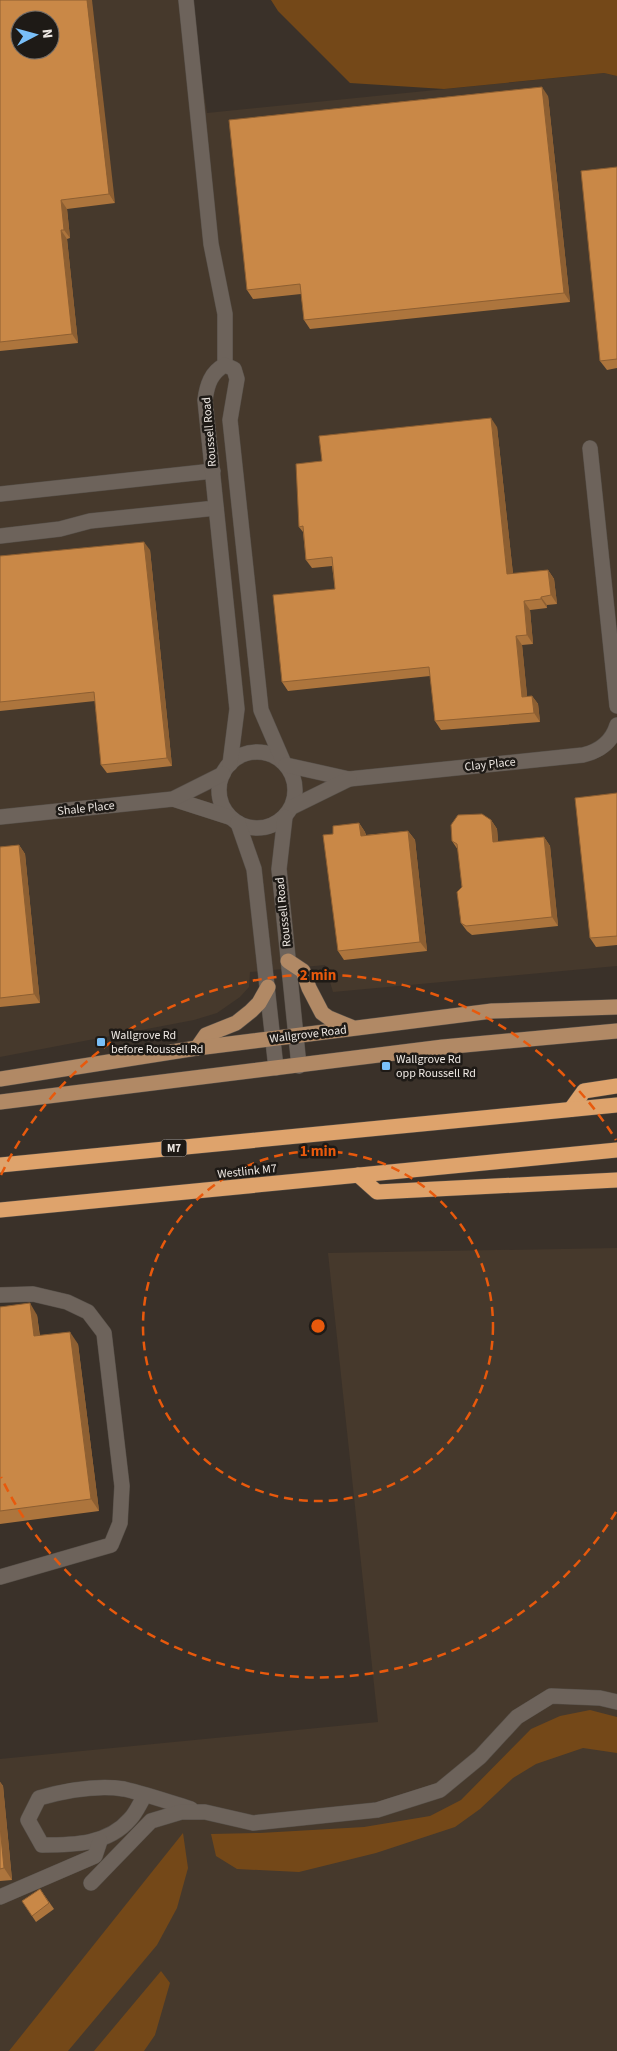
<svg xmlns="http://www.w3.org/2000/svg" width="617" height="2051" font-family="'Source Sans 3',sans-serif">
  <style>
    .built { fill: #46392c; fill-rule: evenodd }
    .green { fill: #744818 }
    .lines { fill: none; stroke-linecap: round; stroke-linejoin: round }
    .minor-casing { stroke: #564f48; stroke-width: 16 }
    .major-casing { stroke: #564f48; stroke-width: 16 }
    .highway-casing { stroke: #564f48; stroke-width: 16 }
    .minor { stroke: #6d635b; stroke-width: 15 }
    .major { stroke: #b18965; stroke-width: 15 }
    .highway { stroke: #dea36c; stroke-width: 15 }
    .wall { fill: #ad753d }
    .shaded-wall { fill: #8d5f32 }
    .building { fill: #c98847; stroke: #8d5f32; fill-rule: evenodd }
    .ring { fill: none; stroke: #e8590c; stroke-width: 2.5; stroke-dasharray: 9 6 }
    .poi-dot { fill: #79bff8; stroke: #1e1a16; stroke-width: 2 }
    .labels { text-anchor: middle; stroke-width: 5; stroke-linejoin: round; paint-order: stroke }
    .shield { fill: #1e1a16; stroke: #b0aaa6; stroke-width: 1 }
    .shield-label { font-size: 11px; font-weight: bold; fill: #eee8e3 }
    .street-label { font-size: 12px; fill: #eee8e3; stroke: #1e1a16 }
    .poi-label { font-size: 12px; fill: #eee8e3; stroke: #1e1a16; text-anchor: start }
    .centre { fill: #e8590c; stroke: #1e1a16; stroke-width: 2.5 }
    .ring-label { font-size: 15px; text-anchor: middle; font-weight: bold; fill: #e8590c; stroke: #1e1a16; stroke-width: 5; stroke-linejoin: round; paint-order: stroke }
  </style>
  <rect width="100%" height="100%" fill="#3a3129"/>
  <g class="built">
    <path d="M0 0H190L207 113 604 73 617 76V966L333 992 325 965 250 972 249 987 240 997 217 1013 194 1020 0 1057ZM20 20H50V50H20Z"/>
    <polygon points="617,1248 617,2051 0,2051 0,1759 378,1722 328,1253"/>
  </g>
  <g class="green">
    <polygon points="271,0 617,0 617,76 604,73 444,89 350,83 278,11"/>
    <polygon points="590,1710 617,1717 617,1753 583,1748 536,1764 513,1778 480,1809 455,1827 376,1853 299,1872 237,1869 216,1856 211,1834 260,1833 364,1827 430,1816 461,1800 531,1729 560,1716"/>
    <polygon points="183,1833 188,1868 177,1908 157,1945 68,2051 9,2051"/>
    <polygon points="161,1971 170,1983 155,2035 144,2051 94,2051"/>
  </g>
  <g class="lines">
    <defs>
      <g id="minor">
        <polyline points="186,0 211,244 225,314 225,365"/>
        <polyline points="590,448 617,706"/>
        <polyline points="0,494 213,471"/>
        <polyline points="0,536 60,529 90,521 216,508"/>
        <circle cx="257" cy="790" r="38"/>
        <path d="M230 764 237 709 205 400C207 385 211 372 225 365L234 369 237 379 230 420 261 710 283 761"/>
        <path d="M286 765 349 779 583 755C600 751 612 742 617 725"/>
        <polyline points="173,799 229,817"/>
        <polyline points="292,807 349,779"/>
        <polyline points="0,817 173,799 223,774"/>
        <polyline points="285,817 279,869 299,1066"/>
        <polyline points="238,823 254,869 276,1068"/>
        <polyline points="0,1295 33,1294 67,1302 88,1312 104,1333 122,1486 120,1523 111,1545 0,1577"/>
        <path d="M145 1795C140 1803 136 1813 130 1819 108 1845 73 1845 42 1845L28 1820 39 1798C64 1791 98 1785 124 1789 146 1794 169 1802 191 1809"/>
        <polyline points="91,1883 151,1821 181,1812 205,1812 253,1823 377,1810 440,1790 480,1757 517,1717 551,1696 600,1698 617,1702"/>
        <polyline points="0,1897 95,1856 100,1841"/>
      </g>
      <g id="major">
        <polyline points="288,961 303,971 309,988 322,1013 329,1018 351,1027"/>
        <polyline points="197,1048 206,1035 236,1023 251,1011 259,1003 268,987"/>
        <polyline points="0,1079 197,1048 492,1011 617,1007"/>
        <polyline points="0,1102 443,1047 617,1031"/>
      </g>
      <g id="highway">
        <polyline points="571,1109 584,1091 617,1086"/>
        <polyline points="0,1165 617,1105"/>
        <polyline points="358,1175 377,1192 617,1180"/>
        <polyline points="0,1210 617,1150"/>
      </g>
    </defs>
    <use href="#minor" class="minor-casing"/>
    <use href="#major" class="major-casing"/>
    <use href="#highway" class="highway-casing"/>
    <use href="#minor" class="minor"/>
    <use href="#major" class="major"/>
    <use href="#highway" class="highway"/>
  </g>
  <g class="wall">
    <polygon points="0,0 115,203 67,209 70,238 67,239 78,343 0,351"/>
    <polygon points="548,96 570,302 310,329 304,320 301,294 253,299 247,290"/>
    <polygon points="617,167 617,368 607,370 600,361"/>
    <polygon points="497,427 513,574 548,570 554,579 557,604 547,605 547,608 530,610 533,644 522,645 527,696 532,696 538,704 540,722 441,730 435,721 430,676 288,691 282,682 335,589 332,566 312,568 306,560 303,532 299,527 322,461"/>
    <polygon points="150,550 172,766 107,773 101,765 95,701 0,711 0,556"/>
    <polygon points="617,793 617,945 596,947 590,938"/>
    <polygon points="491,820 497,829 498,842 544,837 550,846 558,926 472,935 467,931 461,923 462,887 458,850 452,841"/>
    <polygon points="359,823 365,832 366,835 408,831 415,840 427,951 344,960 338,951 333,834"/>
    <polygon points="19,845 25,854 40,1003 0,1007 0,847"/>
    <polygon points="0,1307 37,1315 40,1336 78,1344 99,1511 0,1524"/>
    <polygon points="0,1782 3,1786 12,1880 0,1881"/>
    <polygon points="40,1889 54,1909 36,1922 22,1901"/>
  </g>
  <g class="shaded-wall">
    <polygon points="87,0 92,0 115,203 109,194"/>
    <polygon points="542,87 548,96 570,302 564,293"/>
    <polygon points="61,200 67,209 70,238 64,230"/>
    <polygon points="61,230 67,239 78,343 72,334"/>
    <polygon points="491,418 497,427 514,583 507,574"/>
    <polygon points="144,542 150,550 172,766 167,758"/>
    <polygon points="548,570 554,579 557,604 551,595"/>
    <polygon points="541,597 547,605 547,608 541,599"/>
    <polygon points="524,601 530,610 533,644 527,635"/>
    <polygon points="516,636 522,645 528,705 522,697"/>
    <polygon points="532,696 538,704 540,722 534,713"/>
    <polygon points="491,820 497,829 499,851 493,842"/>
    <polygon points="359,823 365,832 367,845 361,836"/>
    <polygon points="408,831 415,840 427,951 420,942"/>
    <polygon points="544,837 550,846 558,926 552,917"/>
    <polygon points="19,845 25,854 40,1003 34,994"/>
    <polygon points="30,1303 37,1315 41,1348 34,1336"/>
    <polygon points="70,1332 78,1344 99,1511 91,1499"/>
    <polygon points="0,1782 3,1786 12,1880 4,1868 0,1826"/>
  </g>
  <g class="building">
    <path d="M0 0H87L109 194 61 200 64 230H61L72 334 0 342ZM20 20H50V50H20Z"/>
    <polygon points="542,87 564,293 304,320 300,284 247,290 229,120"/>
    <polygon points="617,167 617,359 600,361 581,171"/>
    <polygon points="491,418 507,574 548,570 551,595 541,597 541,599 524,601 527,635 516,636 522,697 532,696 534,713 435,721 429,667 282,682 273,595 335,589 332,557 306,560 303,526 299,527 296,464 322,461 319,436"/>
    <polygon points="144,542 167,758 101,765 94,692 0,702 0,556"/>
    <polygon points="617,793 617,936 590,938 575,798"/>
    <polygon points="482,814 491,820 493,842 544,837 552,917 466,926 461,923 457,892 462,887 457,844 452,841 451,825 458,815"/>
    <polygon points="359,823 361,836 408,831 420,942 338,951 323,835 333,834 333,826"/>
    <polygon points="19,845 34,994 0,998 0,847"/>
    <polygon points="30,1303 34,1336 70,1332 91,1499 0,1511 0,1307"/>
    <polygon points="0,1826 4,1868 0,1869"/>
    <polygon points="40,1889 49,1903 32,1916 22,1901"/>
  </g>
  <g class="ring">
    <circle cx="318" cy="1326" r="175"/>
    <path d="M616 1512A351 351 0 0 1 1 1477M1 1175A351 351 0 0 1 616 1140"/>
  </g>
  <g class="poi-dot">
    <rect x="96" y="1037" width="10" height="10" rx="2.5"/>
    <rect x="381" y="1061" width="10" height="10" rx="2.5"/>
  </g>
  <g class="labels">
    <rect class="shield" x="161.5" y="1139.5" width="25" height="17" rx="4"/>
    <g class="shield-label">
      <text x="174" y="1152">M7</text>
    </g>
    <g class="street-label">
      <text transform="translate(209 432) rotate(-95)" y="4">Roussell Road</text>
      <text transform="translate(490 764) rotate(-6)" y="4">Clay Place</text>
      <text transform="translate(86 808) rotate(-6)" y="4">Shale Place</text>
      <text transform="translate(283 912) rotate(-96)" y="4">Roussell Road</text>
      <text transform="translate(308 1034) rotate(-7)" y="4">Wallgrove Road</text>
      <text transform="translate(247 1171) rotate(-6)" y="4">Westlink M7</text>
    </g>
    <g class="poi-label">
      <text x="111" y="1039">Wallgrove Rd<tspan x="111" dy="14">before Roussell Rd</tspan></text>
      <text x="396" y="1063">Wallgrove Rd<tspan x="396" dy="14">opp Roussell Rd</tspan></text>
    </g>
  </g>
  <circle cx="318" cy="1326" r="8" class="centre"/>
  <g class="ring-label">
    <text x="318" y="980">2 min</text>
    <text x="318" y="1156">1 min</text>
  </g>
  <g transform="translate(35 35) rotate(84)"><circle r="24" fill="#1e1a16" stroke="#716c68"/>
  <path d="M0-4L9 19L0 12L-9 19Z" fill="#79bff8"/>
  <text y="-8" font-size="14" font-weight="bold" text-anchor="middle" fill="#eee8e3">N</text>
  </g>
</svg>
